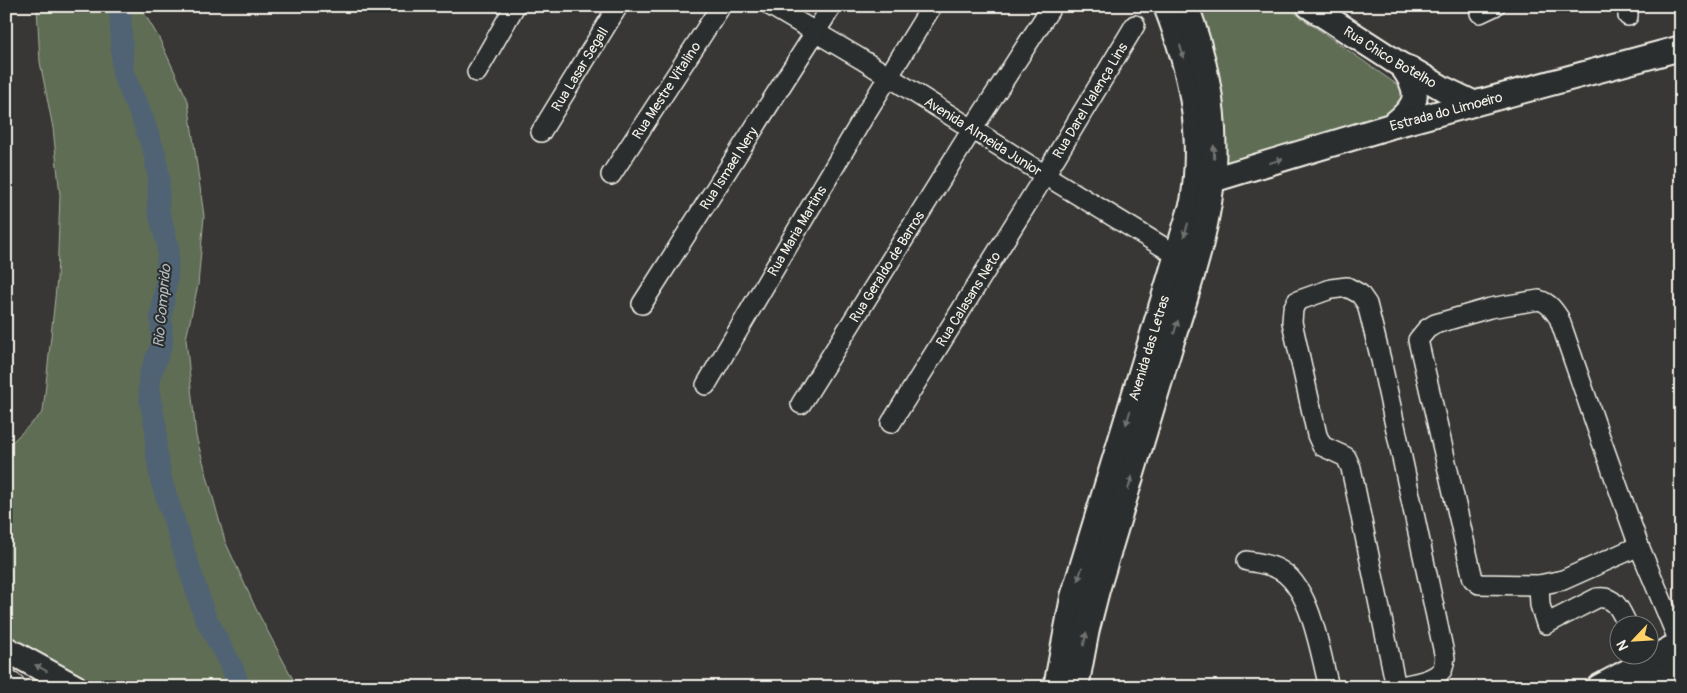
<svg xmlns="http://www.w3.org/2000/svg" width="1687" height="693" font-family="Pangolin,sans-serif">
  <style>
    .green { fill: #5e6d55; stroke: #a9af9e }
    .lines { fill: none; stroke-linecap: round; stroke-linejoin: round }
    .river { stroke: #506474; stroke-width: 22 }
    .minor-casing { stroke: #f4f1e8; stroke-width: 22 }
    .major-casing { stroke: #f4f1e8; stroke-width: 28 }
    .highway-casing { stroke: #f4f1e8; stroke-width: 31 }
    .minor { stroke: #2a2d2e; stroke-width: 19 }
    .major { stroke: #2a2d2e; stroke-width: 24 }
    .highway { stroke: #2a2d2e; stroke-width: 28 }
    .oneway { fill: #71726f }
    .labels { text-anchor: middle; stroke-width: 4; stroke-linejoin: round; paint-order: stroke }
    .street-label { font-size: 14px; fill: #f4f1e8; stroke: #2a2d2e }
    .water-label { font-size: 15px; font-style: italic; fill: #b2b9ba; stroke: #2a2d2e }
  </style>
  <rect width="100%" height="100%" fill="#383736"/>
  <filter id="ink" filterUnits="userSpaceOnUse"><feTurbulence type="fractalNoise" baseFrequency=".02" numOctaves="2"/><feDisplacementMap in="SourceGraphic" scale="10" xChannelSelector="R" yChannelSelector="G"/><feConvolveMatrix kernelMatrix="1 2 1 2 8 2 1 2 1" color-interpolation-filters="sRGB"/></filter>
  <g filter="url(#ink)">
    <g class="green">
      <polygon points="37,6 140,6 159,38 188,101 204,216 198,285 186,339 196,436 225,541 256,609 297,687 95,687 19,644 6,631 6,448 43,412 57,279 60,195 53,128 40,62"/>
      <polygon points="1196,6 1285,6 1406,91 1389,115 1221,164"/>
    </g>
    <g class="lines">
      <polyline class="river" points="120,6 123,74 142,117 155,154 159,179 158,208 168,246 167,276 161,317 162,343 149,378 150,399 156,429 156,448 161,480 205,617 233,669 239,687"/>
      <defs>
        <g id="minor">
          <path id="s1" d="M771 6 861 59 1045 175 1188 262"/>
          <polyline points="1480,13 1495,6"/>
          <polyline points="1628,16 1628,6"/>
          <polyline points="477,72 515,6"/>
          <path id="s2" d="M541 132 618 6"/>
          <path id="s3" d="M611 175 721 6"/>
          <path d="M1347 287 1360 294 1367 304 1381 360 1445 658C1444 661 1444 667 1442 670 1433 682 1409 684 1396 687L1351 468 1346 457 1322 446 1317 435 1292 322 1293 309 1297 301 1331 289Z"/>
          <path id="s4" d="M642 304 832 6"/>
          <path id="s5" d="M706 385 863 118 932 6"/>
          <path id="s6" d="M801 404 973 128 1052 6"/>
          <path id="s7" d="M891 423 1045 175 1135 25"/>
          <path d="M1247 561C1258 563 1268 564 1278 569 1311 585 1320 653 1329 687"/>
          <path d="M1539 585 1479 584 1473 579 1418 340 1427 329 1435 324 1490 308 1539 300C1549 303 1553 309 1559 318L1599 434 1639 546 1680 644"/>
          <path d="M1628 626C1621 612 1616 595 1597 598L1546 624 1540 605 1539 585 1563 580 1639 546"/>
        </g>
        <g id="major">
          <path id="s8" d="M1309 6 1402 66 1410 69 1444 89 1473 103"/>
          <path d="M1393 125C1418 105 1422 94 1402 66"/>
          <path id="s9" d="M1198 181 1212 180 1391 126 1681 48"/>
          <polyline points="6,649 75,687"/>
          <path id="s10" d="M1056 687 1073 597 1193 202C1204 133 1191 71 1166 6"/>
          <path d="M1076 687 1087 629 1097 590C1122 509 1146 428 1170 347 1188 288 1210 227 1213 166 1216 112 1205 57 1186 6"/>
          <polyline points="1599,687 1681,643"/>
          <polyline points="1641,687 1681,666"/>
        </g>
        <polyline id="highway" points="6,684 11,687"/>
      </defs>
      <use href="#minor" class="minor-casing"/>
      <use href="#major" class="major-casing"/>
      <use href="#highway" class="highway-casing"/>
      <use href="#minor" class="minor"/>
      <use href="#major" class="major"/>
      <use href="#highway" class="highway"/>
    </g>
    <defs><path id="oneway-solid" d="M-6-.8H1V-3.2L6.5 0L1 3.2V.8H-6Z" transform="scale(1.25)"/></defs>
    <g class="oneway">
      <use href="#oneway-solid" transform="translate(1182 52) rotate(74)"/>
      <use href="#oneway-solid" transform="translate(1214 152) rotate(-91)"/>
      <use href="#oneway-solid" transform="translate(1276 161) rotate(-17)"/>
      <use href="#oneway-solid" transform="translate(1186 230) rotate(107)"/>
      <use href="#oneway-solid" transform="translate(1176 327) rotate(-73)"/>
      <use href="#oneway-solid" transform="translate(1128 418) rotate(107)"/>
      <use href="#oneway-solid" transform="translate(1130 483) rotate(-73)"/>
      <use href="#oneway-solid" transform="translate(1080 574) rotate(107)"/>
      <use href="#oneway-solid" transform="translate(1085 639) rotate(-79)"/>
      <use href="#oneway-solid" transform="translate(41 668) rotate(-151)"/>
    </g>
  </g>
  <g class="labels">
    <g class="street-label">
      <text dy="5" stroke="none"><textPath href="#s8" startOffset="96">Rua Chico Botelho</textPath></text>
      <text dy="5" stroke="none"><textPath href="#s2" startOffset="74">Rua Lasar Segall</textPath></text>
      <text dy="5" stroke="none"><textPath href="#s3" startOffset="101">Rua Mestre Vitalino</textPath></text>
      <text dy="5" stroke="none"><textPath href="#s7" startOffset="379">Rua Darel Valença Lins</textPath></text>
      <text dy="5" stroke="none"><textPath href="#s9" startOffset="258">Estrada do Limoeiro</textPath></text>
      <text dy="5" stroke="none"><textPath href="#s1" startOffset="249">Avenida Almeida Junior</textPath></text>
      <text dy="5" stroke="none"><textPath href="#s4" startOffset="161">Rua Ismael Nery</textPath></text>
      <text dy="5" stroke="none"><textPath href="#s5" startOffset="179">Rua Maria Martins</textPath></text>
      <text dy="5" stroke="none"><textPath href="#s6" startOffset="162">Rua Geraldo de Barros</textPath></text>
      <text dy="5" stroke="none"><textPath href="#s7" startOffset="146">Rua Calasans Neto</textPath></text>
      <text dy="5" stroke="none"><textPath href="#s10" startOffset="352">Avenida das Letras</textPath></text>
    </g>
    <g class="water-label">
      <text transform="translate(162 306) rotate(-85)" y="5">Rio Comprido</text>
    </g>
  </g>
  <rect width="1687" height="693" fill="none" stroke="#2a2d2e" stroke-width="25"/>
  <rect x="12" y="12" width="1662" height="668" fill="none" stroke="#f4f1e8" stroke-width="2" filter="url(#ink)"/>
  <g transform="translate(1634 640) rotate(245)"><circle r="24" fill="#2a2d2e" stroke="#7b7b78"/>
  <path d="M0-4L9 19L0 12L-9 19Z" fill="#ffd166"/>
  <text y="-8" font-size="14" font-weight="bold" text-anchor="middle" fill="#f4f1e8">N</text>
  </g>
</svg>
